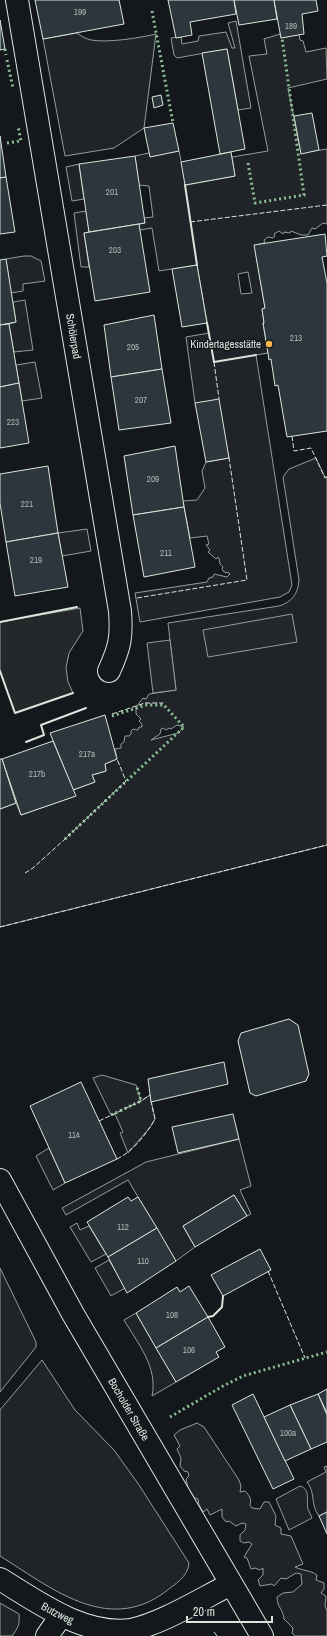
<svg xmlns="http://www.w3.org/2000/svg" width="327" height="1636" font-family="'Archivo Narrow',sans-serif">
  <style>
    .green { fill: #202428; stroke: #939e99; fill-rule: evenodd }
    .parking { fill: #24282b; stroke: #939e99 }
    .building { fill: #2c363c; stroke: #d8e6dc }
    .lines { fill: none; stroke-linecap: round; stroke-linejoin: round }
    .minor-casing { stroke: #d8e6dc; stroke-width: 24 }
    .major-casing { stroke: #d8e6dc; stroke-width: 24 }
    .minor { stroke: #14181c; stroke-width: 22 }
    .major { stroke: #14181c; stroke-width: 22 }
    .hedge { stroke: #8ac095; stroke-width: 3; stroke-dasharray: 2 3; stroke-linecap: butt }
    .fence { stroke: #d8e6dc; stroke-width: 1; stroke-dasharray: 5 2; stroke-linecap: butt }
    .wall { stroke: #d8e6dc; stroke-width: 2 }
    .poi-dot { fill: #ffb74d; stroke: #14181c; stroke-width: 1.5 }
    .labels { text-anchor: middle; stroke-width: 3; stroke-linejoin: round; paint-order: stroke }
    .number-label { font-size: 9px; fill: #adbab4 }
    .street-label { font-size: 11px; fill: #d8e6dc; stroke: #14181c }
    .poi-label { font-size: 11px; fill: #d8e6dc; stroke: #14181c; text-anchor: end }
  </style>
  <rect width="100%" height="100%" fill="#14181c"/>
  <g class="green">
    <polygon points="236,21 251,108 238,110 227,49 177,58 174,55 171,38 181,37 182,44 198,41 199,36 226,32 232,48 235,48 228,23"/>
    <path d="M77 33C81 36 86 39 91 40 108 43 139 38 156 34L144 128 114 148 65 156 43 39Z"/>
    <path d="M280 34 281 38 299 34 300 40 303 41 306 52 326 48 327 79 288 88 301 153 327 149V224L323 223 315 229 312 228 308 235H301L291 231 290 233 284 232 283 234 279 231 274 234 275 236 273 238 268 237 264 240 265 242 262 244H259L255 249 265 308 262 309 264 323H263L268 353 256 355 292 585 289 592 280 597 140 622 135 593 207 582 209 578 213 577 214 574 227 577 230 574 229 573 224 572 222 569 223 567 220 564 219 558 218 557 216 559 208 552 210 550 206 545 209 544 207 536 190 538 183 501 197 500 205 488 202 471 206 462 229 458 226 443 195 403 186 337 209 333 197 265 159 271 152 228 140 230 139 224 145 223 144 218 153 217 149 186 139 185 135 156 149 153 150 156 179 151 186 185 235 176 232 157 268 151 249 56 267 54 264 39ZM248 272 252 293 241 294 238 274Z"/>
    <polygon points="79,164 84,199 72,201 66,167"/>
    <polygon points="86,211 89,232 84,233 89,267 81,267 74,213"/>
    <polygon points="24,256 31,256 41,261 45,281 23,284 23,291 11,293 6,259"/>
    <polygon points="25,300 33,350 14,352 9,324 16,322 13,302"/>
    <polygon points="35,362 42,398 22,401 16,365"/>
    <path d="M316 458 325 477H327V845L0 927V809L16 803 21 815 75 796 73 790 95 782 92 775 106 771 105 764 117 759 115 749 121 748V744L124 742 125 736H129L131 734V731L133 729 138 730 139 727H142V724L139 721 141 719 136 714V707L143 698 146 699 149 694 176 690 168 623 279 606C292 602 298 594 299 580L283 477 289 469ZM177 725 184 727 178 733 151 740 160 734 161 729 163 728 166 730 169 728 171 729Z"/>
    <polygon points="87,529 91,551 62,556 58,533"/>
    <polygon points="102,1075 136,1085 141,1101 150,1095 155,1119 151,1126 128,1153 120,1133 123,1132 115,1114 111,1115 93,1078"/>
    <polygon points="239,1139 251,1186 240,1190 251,1214 247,1216 234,1195 183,1226 195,1247 176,1261 128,1180 66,1215 62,1208 146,1162"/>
    <polygon points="49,1148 65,1183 53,1190 36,1156"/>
    <polygon points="77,1223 80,1230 89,1226 106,1254 91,1262 70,1227"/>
    <polygon points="109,1260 125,1288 111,1296 95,1268"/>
    <polygon points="0,1268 36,1342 36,1347 0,1392"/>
    <path d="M136 1313 176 1382 152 1396C158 1367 138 1344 124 1320Z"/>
    <path d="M42 1360 75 1410 114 1450 139 1485 189 1563C188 1577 175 1584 165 1592 107 1635 50 1587 0 1556V1410Z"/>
    <path d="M197 1423 204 1427 239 1480 241 1486 240 1492 245 1491C249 1495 252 1499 250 1505L252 1508 260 1509 264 1502H269L276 1516 275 1525 281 1528V1534L291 1536 303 1564 295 1567C303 1571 310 1570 317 1575L316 1580 324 1583V1589L321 1593 326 1596 325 1606 327 1611V1636H295L292 1633 293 1628 284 1619C283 1609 277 1607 277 1597L283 1593 293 1592 302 1584 301 1574 296 1573 286 1579 281 1578 274 1586 272 1584 260 1586 258 1580 263 1575V1568L260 1570 255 1568 251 1569 247 1558 244 1557 252 1544 249 1542 244 1543 240 1541V1535L245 1530 246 1524 242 1523 236 1526 229 1521 226 1522 222 1517V1509L210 1515 207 1509 203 1512 199 1505 198 1499 193 1497 191 1492 187 1493 188 1488 186 1479 189 1476 188 1472 184 1471 180 1466 181 1458 177 1449 180 1446 174 1435 180 1430Z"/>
    <path d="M327 1466V1512L319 1516C310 1505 316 1493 307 1482L326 1472 324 1467Z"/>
    <path d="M300 1486C311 1489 306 1501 308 1509 309 1512 311 1515 312 1518L289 1530 276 1499Z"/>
    <path d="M0 1603 19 1614C20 1624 18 1628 12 1636H0Z"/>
  </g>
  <g class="parking">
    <polygon points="80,608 83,631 69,653 66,668 68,682 73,693 15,713 0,671 0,622"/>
    <polygon points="292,614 297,642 208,657 203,630"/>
    <polygon points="170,640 176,690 153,693 147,643"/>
  </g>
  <g class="building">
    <polygon points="35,0 119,0 124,24 43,39"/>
    <polygon points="168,0 234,0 236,14 190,22 192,35 176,38"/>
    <polygon points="234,0 274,0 277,19 239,25"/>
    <polygon points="274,0 316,0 318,11 302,14 304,34 281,38"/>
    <polygon points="0,20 5,49 0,50"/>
    <polygon points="227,49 245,149 220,154 202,53"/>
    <polygon points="161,95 163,105 154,108 152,97"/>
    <polygon points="312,113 319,150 301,154 294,116"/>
    <polygon points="173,123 179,151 150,157 144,128"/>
    <polygon points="0,136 6,177 0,178"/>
    <polygon points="231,152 235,176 185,185 181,162"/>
    <polygon points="135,156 145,223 89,232 79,164"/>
    <polygon points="6,177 15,232 0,234 0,178"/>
    <polygon points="139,224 150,292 95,301 84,233"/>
    <polygon points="325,234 327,256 322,257 327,283 327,431 287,437 278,385 275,386 271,359 269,360 268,353 263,323 264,323 262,309 265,308 254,245"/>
    <polygon points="6,259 16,322 0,325 0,260"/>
    <polygon points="197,265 207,323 182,327 172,269"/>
    <polygon points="154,315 162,369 111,377 104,325"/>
    <polygon points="9,324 19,383 0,387 0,325"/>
    <polygon points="162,369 171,423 119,430 111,377"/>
    <polygon points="19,383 29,443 0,448 0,387"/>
    <polygon points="219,399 229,458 206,462 195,403"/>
    <polygon points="175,446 184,507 133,515 124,456"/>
    <polygon points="48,466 58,533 6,542 0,503 0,474"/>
    <polygon points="184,507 195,567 144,577 133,515"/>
    <polygon points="58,533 68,587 15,596 6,542"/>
    <polygon points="105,715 117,759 105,764 106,771 92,775 95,782 73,790 50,733"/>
    <polygon points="53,741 76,796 21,815 2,759"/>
    <polygon points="0,759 2,759 16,803 0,809"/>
    <polygon points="289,1019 298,1025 309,1074 306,1081 256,1096 250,1093 238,1041 241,1033"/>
    <polygon points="224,1062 228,1084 151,1102 148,1079"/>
    <polygon points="81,1082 117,1159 65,1183 30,1106"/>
    <polygon points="233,1114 239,1139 178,1153 172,1127"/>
    <polygon points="234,1195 247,1216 195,1247 183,1226"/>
    <polygon points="128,1197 131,1201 138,1197 157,1228 108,1257 87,1222"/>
    <polygon points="157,1228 176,1261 127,1293 108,1257"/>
    <polygon points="260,1249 271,1270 223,1296 211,1275"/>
    <polygon points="189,1286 208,1317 156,1348 136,1313 177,1287 180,1292"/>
    <polygon points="208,1317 225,1347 216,1352 219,1357 176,1382 156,1348"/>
    <polygon points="327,1389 327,1413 318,1394"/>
    <polygon points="253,1394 294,1479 273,1489 232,1405"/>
    <polygon points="318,1394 327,1415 327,1442 311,1449 290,1405"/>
    <polygon points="290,1405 311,1449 285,1461 264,1417"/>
    <polygon points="327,1512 327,1534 319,1516"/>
  </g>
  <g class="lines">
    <defs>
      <g id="minor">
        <path id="s1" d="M17 0 120 611C122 637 120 647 109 671"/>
        <path id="s2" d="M0 1579C38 1602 83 1636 131 1630 163 1623 201 1599 231 1584"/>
        <polyline points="47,1636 61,1616"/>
      </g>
      <g id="major">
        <path id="s3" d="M0 1180 73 1314 262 1636"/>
      </g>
    </defs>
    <use href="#minor" class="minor-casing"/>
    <use href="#major" class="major-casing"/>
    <use href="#minor" class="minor"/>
    <use href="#major" class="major"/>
    <g class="hedge">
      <polyline points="152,11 173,123"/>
      <polyline points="5,49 6,55"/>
      <polyline points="7,60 13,88"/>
      <polyline points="7,143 21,141 18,126"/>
      <polyline points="248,163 255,203 304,195 282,38"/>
      <polyline points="112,716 146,705 163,705"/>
      <polyline points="65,839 184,727 162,703"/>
      <polyline points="111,1115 141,1101 137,1087"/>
      <polyline points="170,1417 223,1386 243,1376 327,1352"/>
    </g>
    <g class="fence">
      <polyline points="190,222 327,205"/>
      <polyline points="214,362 219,399"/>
      <polyline points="292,436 294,451 311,448 325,478 327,477"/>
      <polyline points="137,598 247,580 229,458"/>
      <polyline points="112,714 145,703 162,703"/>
      <polyline points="25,873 33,868 65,839 126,781 117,759"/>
      <polyline points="0,927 327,845"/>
      <polyline points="99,1121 141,1101 150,1095"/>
      <path d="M117 1159C133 1151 146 1135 155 1119L151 1102"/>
      <polyline points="268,1271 305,1358"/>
      <polyline points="214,1632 217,1636"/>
    </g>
    <g class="wall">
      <polyline points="185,185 197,265"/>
      <polyline points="207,323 214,362 256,355"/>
      <polyline points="0,622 77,607"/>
      <polyline points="0,671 15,713 73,693"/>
      <polyline points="26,742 44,735 41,725 86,708"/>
      <polyline points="208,1317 213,1316 222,1307 223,1296"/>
    </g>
  </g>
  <circle class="poi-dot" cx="269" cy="344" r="4"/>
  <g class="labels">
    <g class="number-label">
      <text x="80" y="15">199</text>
      <text x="291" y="29">189</text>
      <text x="112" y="195">201</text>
      <text x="115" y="253">203</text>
      <text x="296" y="341">213</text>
      <text x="133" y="350">205</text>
      <text x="141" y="403">207</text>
      <text x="13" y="425">223</text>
      <text x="153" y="482">209</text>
      <text x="27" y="507">221</text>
      <text x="166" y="556">211</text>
      <text x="36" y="563">219</text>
      <text x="87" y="757">217a</text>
      <text x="37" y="777">217b</text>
      <text x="74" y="1138">114</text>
      <text x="123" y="1230">112</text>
      <text x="143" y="1264">110</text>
      <text x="172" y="1318">108</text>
      <text x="189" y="1353">106</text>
      <text x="288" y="1436">100a</text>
    </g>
    <g class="street-label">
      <text dy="4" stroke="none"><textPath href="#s1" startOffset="341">Schölerpad</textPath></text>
      <text dy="4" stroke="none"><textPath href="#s3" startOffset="263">Bocholder Straße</textPath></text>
      <text dy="4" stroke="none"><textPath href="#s2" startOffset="67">Butzweg</textPath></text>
    </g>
    <g class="poi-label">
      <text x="261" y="348">Kindertagesstätte</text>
    </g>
  </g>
  <path d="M187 1616v6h85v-6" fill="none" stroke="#d8e6dc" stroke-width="2"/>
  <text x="193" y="1616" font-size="12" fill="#d8e6dc" stroke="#14181c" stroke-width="3" paint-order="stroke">20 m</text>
</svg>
